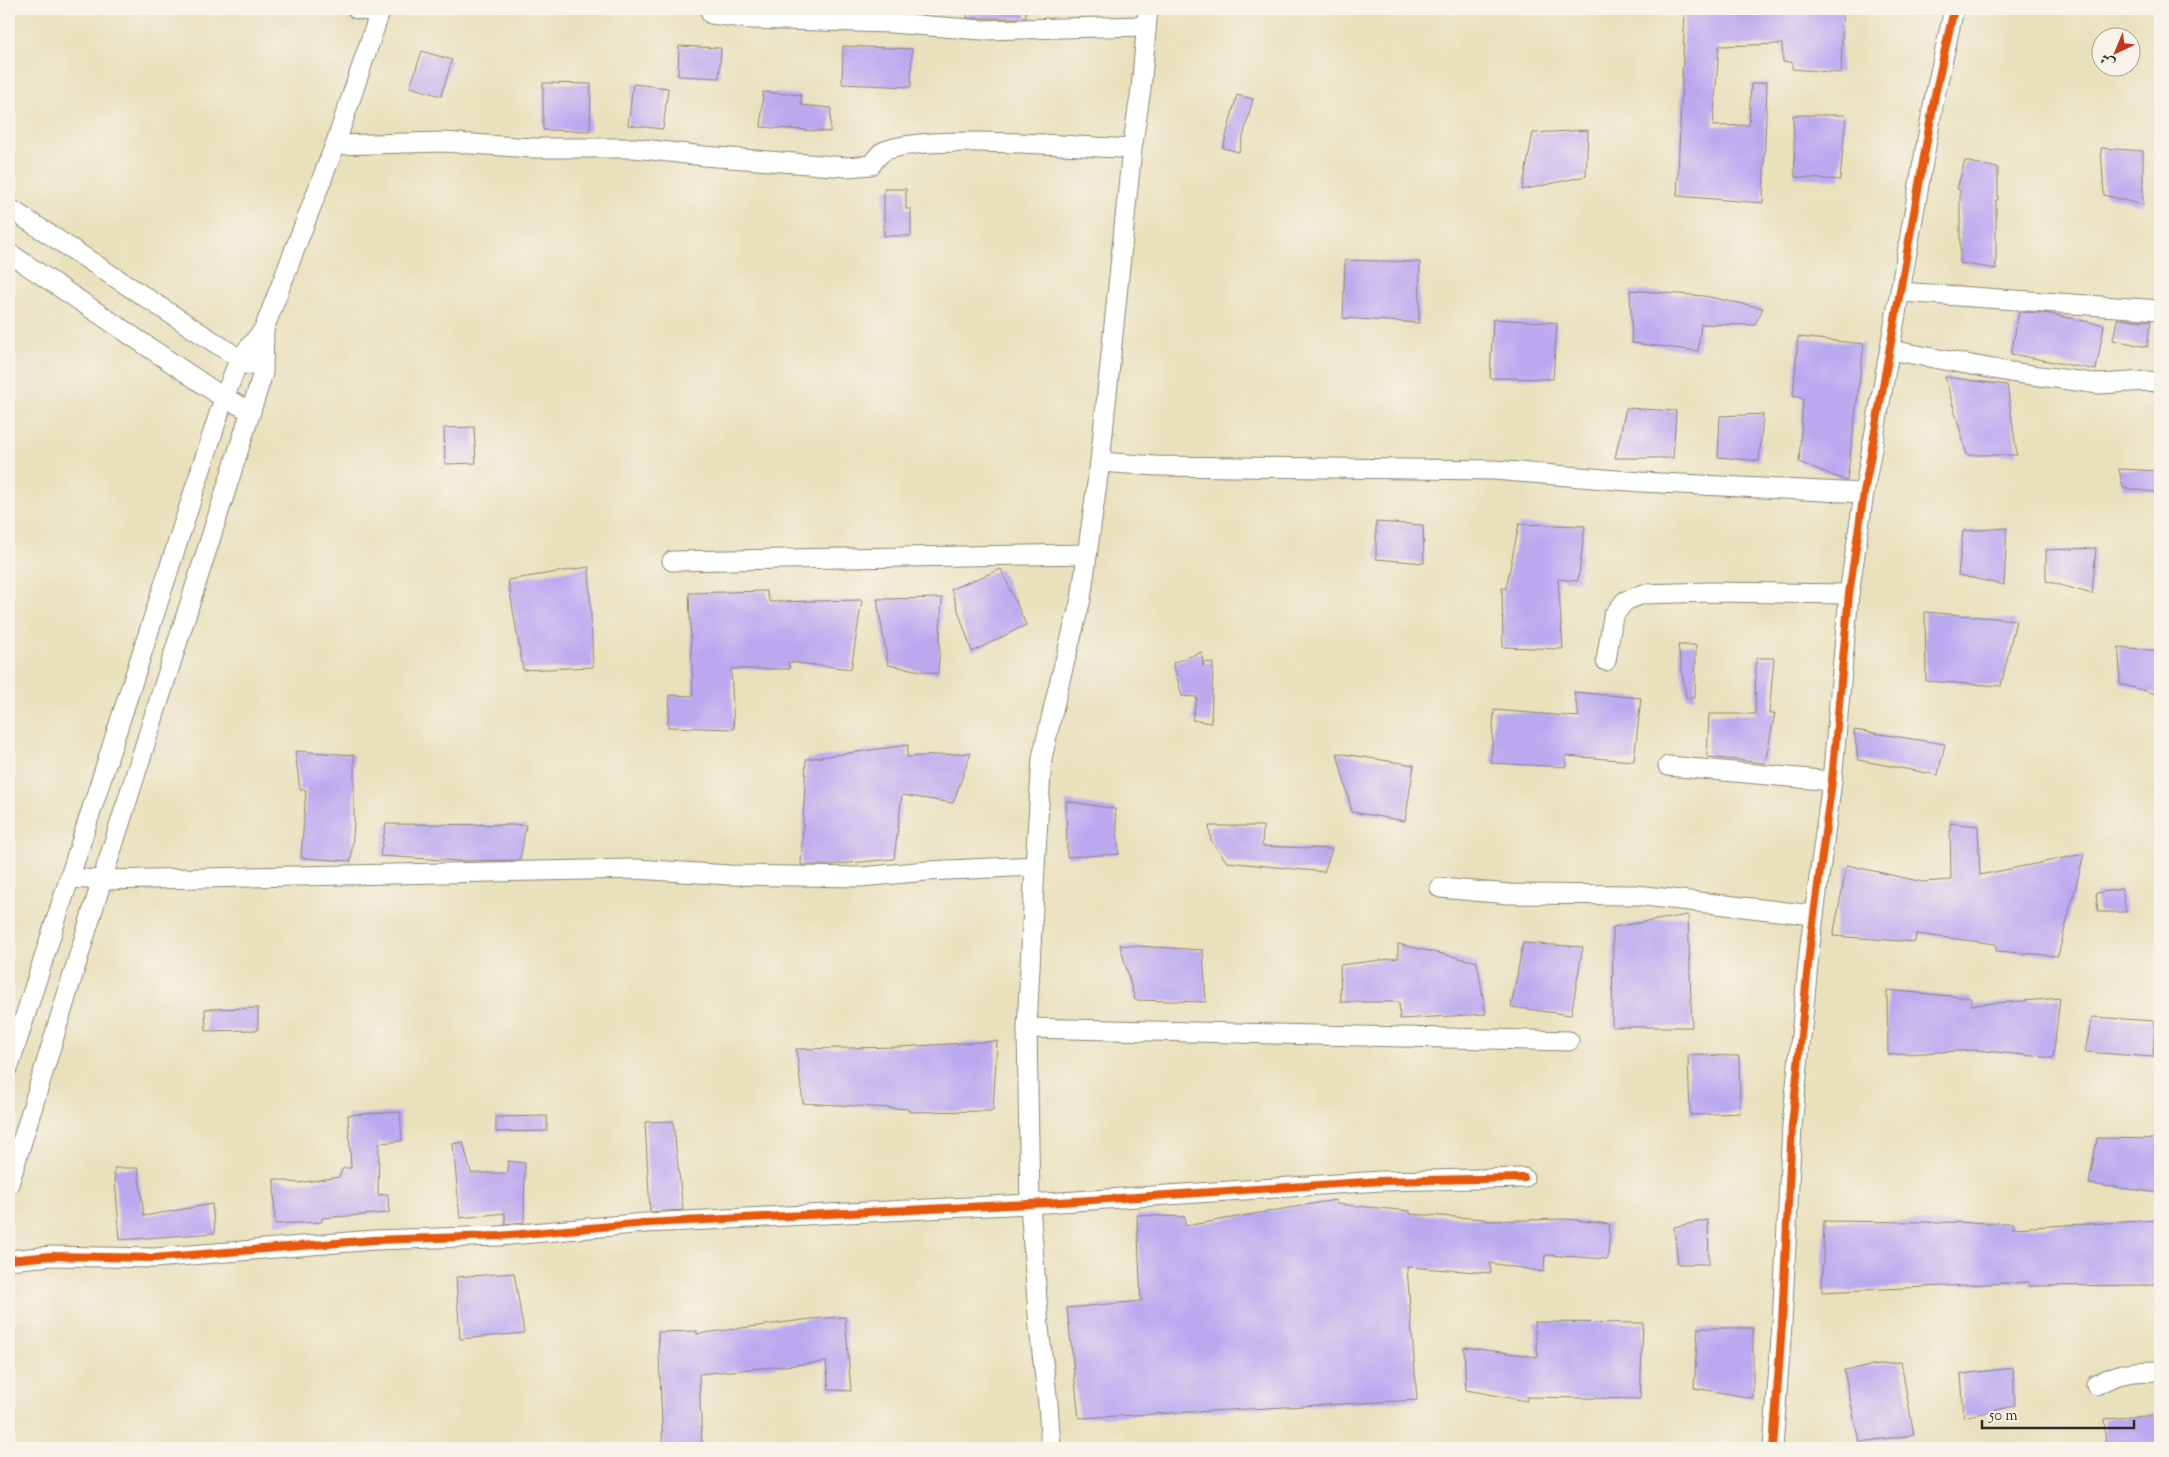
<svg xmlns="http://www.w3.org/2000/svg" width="2169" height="1457" font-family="'Sorts Mill Goudy',Amiri,serif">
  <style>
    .building { fill: #bba9f0 }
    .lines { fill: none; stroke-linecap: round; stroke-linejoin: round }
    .minor-casing { stroke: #8a8674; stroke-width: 21 }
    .minor { stroke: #fff; stroke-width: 19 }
    .cycleway-casing { stroke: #f7f3e8; stroke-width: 11 }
    .cycleway { stroke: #e8590c; stroke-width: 8 }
  </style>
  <rect width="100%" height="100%" fill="#f7f3e8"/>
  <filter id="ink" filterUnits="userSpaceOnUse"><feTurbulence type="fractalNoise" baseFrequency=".02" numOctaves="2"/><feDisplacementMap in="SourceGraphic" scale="10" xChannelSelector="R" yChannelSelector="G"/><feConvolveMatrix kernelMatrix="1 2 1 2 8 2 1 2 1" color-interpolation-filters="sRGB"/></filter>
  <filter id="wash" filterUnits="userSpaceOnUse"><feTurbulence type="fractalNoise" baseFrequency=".0096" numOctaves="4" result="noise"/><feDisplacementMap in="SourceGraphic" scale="20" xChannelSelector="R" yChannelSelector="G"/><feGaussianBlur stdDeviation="1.12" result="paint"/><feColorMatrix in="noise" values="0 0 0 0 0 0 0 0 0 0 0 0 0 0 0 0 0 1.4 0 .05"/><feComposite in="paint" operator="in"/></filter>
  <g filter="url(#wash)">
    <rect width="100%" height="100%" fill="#e9e0bc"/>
    <g id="blocks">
      <g class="building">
        <polygon points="968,9 1026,9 1026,18 967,18"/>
        <polygon points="1685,9 1843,9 1841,73 1792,69 1792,62 1783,62 1782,44 1719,46 1713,126 1749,125 1751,84 1767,82 1763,203 1677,196"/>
        <polygon points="679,46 721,48 719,78 678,76"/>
        <polygon points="843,46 912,49 911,87 842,84"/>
        <polygon points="422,51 452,60 441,96 410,87"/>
        <polygon points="543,83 591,84 590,131 543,130"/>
        <polygon points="633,84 668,88 663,129 628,125"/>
        <polygon points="763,92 801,95 801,105 831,108 830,132 761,127"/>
        <polygon points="1237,95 1253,99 1239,152 1223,148"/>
        <polygon points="1793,115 1846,115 1840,180 1795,177"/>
        <polygon points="1588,130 1586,176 1522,190 1533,133"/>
        <polygon points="2101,148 2143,151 2143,205 2104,195"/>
        <polygon points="1965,161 1998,168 1998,200 1996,200 1996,269 1960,263 1960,190 1957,189"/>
        <polygon points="884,189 906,189 906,209 911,209 911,236 884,236"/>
        <polygon points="1345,260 1420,262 1419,323 1343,318"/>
        <polygon points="1630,290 1704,296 1763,308 1755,325 1701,324 1698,351 1632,343"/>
        <polygon points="2019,312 2045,313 2104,325 2096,370 2011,354"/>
        <polygon points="1493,319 1557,323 1553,379 1490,378"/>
        <polygon points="2117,319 2151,321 2147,347 2113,340"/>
        <polygon points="1798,337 1864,344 1847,481 1799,462 1803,398 1793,396"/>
        <polygon points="1945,377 2007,385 2017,455 1967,455"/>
        <polygon points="1626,408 1676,411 1673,458 1615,458"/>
        <polygon points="1763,414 1759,461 1718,457 1720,416"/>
        <polygon points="474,427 476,463 445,464 444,428"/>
        <polygon points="2119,469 2160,471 2160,493 2123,488"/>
        <polygon points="1376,522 1423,525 1424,563 1376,559"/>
        <polygon points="1519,524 1585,526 1578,581 1558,579 1563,649 1503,647 1502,588 1506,588"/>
        <polygon points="2007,528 2004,585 1958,575 1963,531"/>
        <polygon points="2096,548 2092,594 2046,581 2046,550"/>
        <polygon points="589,567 593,667 523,670 508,580"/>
        <polygon points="1001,569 1026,625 972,652 951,589"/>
        <polygon points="766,591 770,602 862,600 851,669 788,662 790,669 731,669 734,729 668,727 670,695 693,696 689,593"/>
        <polygon points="942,598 938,674 888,665 877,599"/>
        <polygon points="1925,612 2016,620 2001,686 1926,681"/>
        <polygon points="1678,645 1696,645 1695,698 1686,698"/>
        <polygon points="2119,647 2160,651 2160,695 2120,684"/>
        <polygon points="1202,652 1203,667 1204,662 1213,663 1211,723 1192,720 1197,697 1182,696 1173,663"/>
        <polygon points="1756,658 1774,658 1769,714 1775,713 1765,763 1707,757 1709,714 1755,714"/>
        <polygon points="1574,692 1641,698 1634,761 1566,756 1567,767 1491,763 1494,710 1579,717"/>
        <polygon points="1854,730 1945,744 1938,775 1858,760"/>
        <polygon points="908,745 907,757 971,753 953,803 902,795 894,859 828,865 801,865 806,759"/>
        <polygon points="295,751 354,755 354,824 351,861 301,858 306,790 300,790"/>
        <polygon points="1337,753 1414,765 1405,821 1352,812"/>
        <polygon points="1066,801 1115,809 1119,854 1067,857"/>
        <polygon points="1950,823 1978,826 1980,875 2084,854 2058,956 1996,951 1996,944 1916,934 1915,942 1833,936 1847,865 1923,882 1951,880"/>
        <polygon points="386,824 526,825 520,860 460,861 380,856"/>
        <polygon points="1209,826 1263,826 1262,846 1332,849 1324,872 1227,862 1211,841"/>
        <polygon points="2122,889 2126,912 2098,912 2096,893"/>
        <polygon points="1688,915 1692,1027 1612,1027 1613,927"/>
        <polygon points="1523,943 1583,947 1571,1015 1511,1007"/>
        <polygon points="1398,944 1477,962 1486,1014 1400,1019 1399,1002 1341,1002 1340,965 1398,958"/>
        <polygon points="1120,945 1203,950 1206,1002 1135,1000"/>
        <polygon points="1887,990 1971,998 1971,1005 2060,998 2053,1058 1976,1050 1888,1055"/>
        <polygon points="258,1008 258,1030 206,1031 205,1009"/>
        <polygon points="2092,1017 2155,1021 2153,1057 2085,1052"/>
        <polygon points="997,1041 993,1111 909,1112 908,1109 803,1103 796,1049 900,1047"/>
        <polygon points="1688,1055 1739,1056 1740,1113 1690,1115"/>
        <polygon points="400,1112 402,1141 379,1143 378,1195 388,1194 389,1213 322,1218 322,1222 275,1224 274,1179 298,1183 339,1177 343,1168 351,1168 348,1115"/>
        <polygon points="547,1116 547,1131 496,1132 496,1117"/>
        <polygon points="673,1121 683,1210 650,1212 645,1122"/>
        <polygon points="2097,1138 2160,1139 2160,1193 2089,1184"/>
        <polygon points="463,1142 471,1173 508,1173 508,1161 525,1163 524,1222 505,1224 505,1213 460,1218 453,1144"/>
        <polygon points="114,1168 138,1168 144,1216 212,1204 215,1233 120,1240"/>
        <polygon points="1335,1200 1336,1204 1410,1211 1410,1214 1486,1219 1486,1221 1566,1219 1610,1224 1608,1259 1545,1255 1544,1272 1490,1263 1491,1273 1407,1267 1417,1400 1079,1418 1067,1308 1141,1301 1137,1215 1185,1217 1185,1226"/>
        <polygon points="1708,1220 1709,1264 1678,1264 1674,1227"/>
        <polygon points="2160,1220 2160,1285 2029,1286 2029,1282 1822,1292 1824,1221 2013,1223 2012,1228"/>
        <polygon points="514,1273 524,1333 460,1339 456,1277"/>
        <polygon points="845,1317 851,1391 829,1390 826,1362 699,1374 702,1446 663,1447 658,1332 697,1331 697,1334 811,1319"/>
        <polygon points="1534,1322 1643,1323 1640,1399 1527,1397 1527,1401 1466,1390 1464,1347 1538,1357"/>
        <polygon points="1698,1328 1753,1328 1753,1398 1694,1388"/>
        <polygon points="1901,1362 1914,1435 1859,1442 1844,1370"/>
        <polygon points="2013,1368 2015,1406 1964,1417 1961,1374"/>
        <polygon points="2160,1415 2160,1448 2106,1448 2104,1419"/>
      </g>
    </g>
  </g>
  <g filter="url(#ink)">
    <use href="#blocks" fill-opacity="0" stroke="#8a8674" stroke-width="1"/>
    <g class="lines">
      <defs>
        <g id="minor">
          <polyline points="357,9 379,13"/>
          <polyline points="711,14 751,19 891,23 982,30 1146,26"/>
          <path d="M335 145 443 142 532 148H634L704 156 847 167 871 165C874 161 878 156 881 153 912 132 1088 147 1132 149"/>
          <polyline points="9,208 249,365"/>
          <polyline points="9,253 224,398 251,411"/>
          <polyline points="1901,292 2160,310"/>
          <polyline points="1890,350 2010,372 2099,384 2147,381 2160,382"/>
          <polyline points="1100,462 1157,466 1494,470 1641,482 1864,493"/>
          <polyline points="672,561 1087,554"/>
          <polyline points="1606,661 1613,616 1625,601 1643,594 1710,592 1849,594"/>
          <polyline points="1668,766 1832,781"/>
          <polyline points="70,878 102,880 636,869 729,875 861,877 927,871 1035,866"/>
          <polyline points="1440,888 1509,894 1636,895 1814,915"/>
          <polyline points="1027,1028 1569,1041"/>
          <polyline points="9,1066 224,398 239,360 264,329 335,145 381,9"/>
          <polyline points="9,1184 102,880 263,373 264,329"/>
          <polyline points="9,1260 51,1256 154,1258 374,1240 498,1236 646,1223 1030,1204 1381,1181 1524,1178"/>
          <path d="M2096 1385C2119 1372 2134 1371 2160 1371"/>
          <polyline points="1051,1448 1048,1404 1039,1328 1030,1204 1027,1028 1035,866 1042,758 1059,684 1081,599 1100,462 1132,149 1141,89 1148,9"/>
          <polyline points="1773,1448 1782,1324 1792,1126 1810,945 1832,781 1849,594 1864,493 1935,95 1954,9"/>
        </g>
      </defs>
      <use href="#minor" class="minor-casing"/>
      <use href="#minor" class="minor"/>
      <defs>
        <g id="cycleway">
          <polyline points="9,1260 51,1256 154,1258 374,1240 498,1236 646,1223 1030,1204 1381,1181 1524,1178"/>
          <polyline points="1773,1448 1782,1324 1792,1126 1810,945 1832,781 1849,594 1864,493 1935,95 1954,9"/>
        </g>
      </defs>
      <use href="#cycleway" class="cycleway-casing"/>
      <use href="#cycleway" class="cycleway"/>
    </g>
  </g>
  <rect width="2169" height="1457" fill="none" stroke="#f7f3e8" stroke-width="30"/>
  <g transform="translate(2116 52) rotate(224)"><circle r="24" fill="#f7f3e8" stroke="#a5a39c"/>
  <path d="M0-4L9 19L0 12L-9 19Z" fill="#c8321e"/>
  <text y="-8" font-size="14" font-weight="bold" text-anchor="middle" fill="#2b2b2b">ش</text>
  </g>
  <path d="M1982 1420v8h152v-8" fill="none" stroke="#2b2b2b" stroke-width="2.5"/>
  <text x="1989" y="1420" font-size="15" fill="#2b2b2b" stroke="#f7f3e8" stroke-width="4" paint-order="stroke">50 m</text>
</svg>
